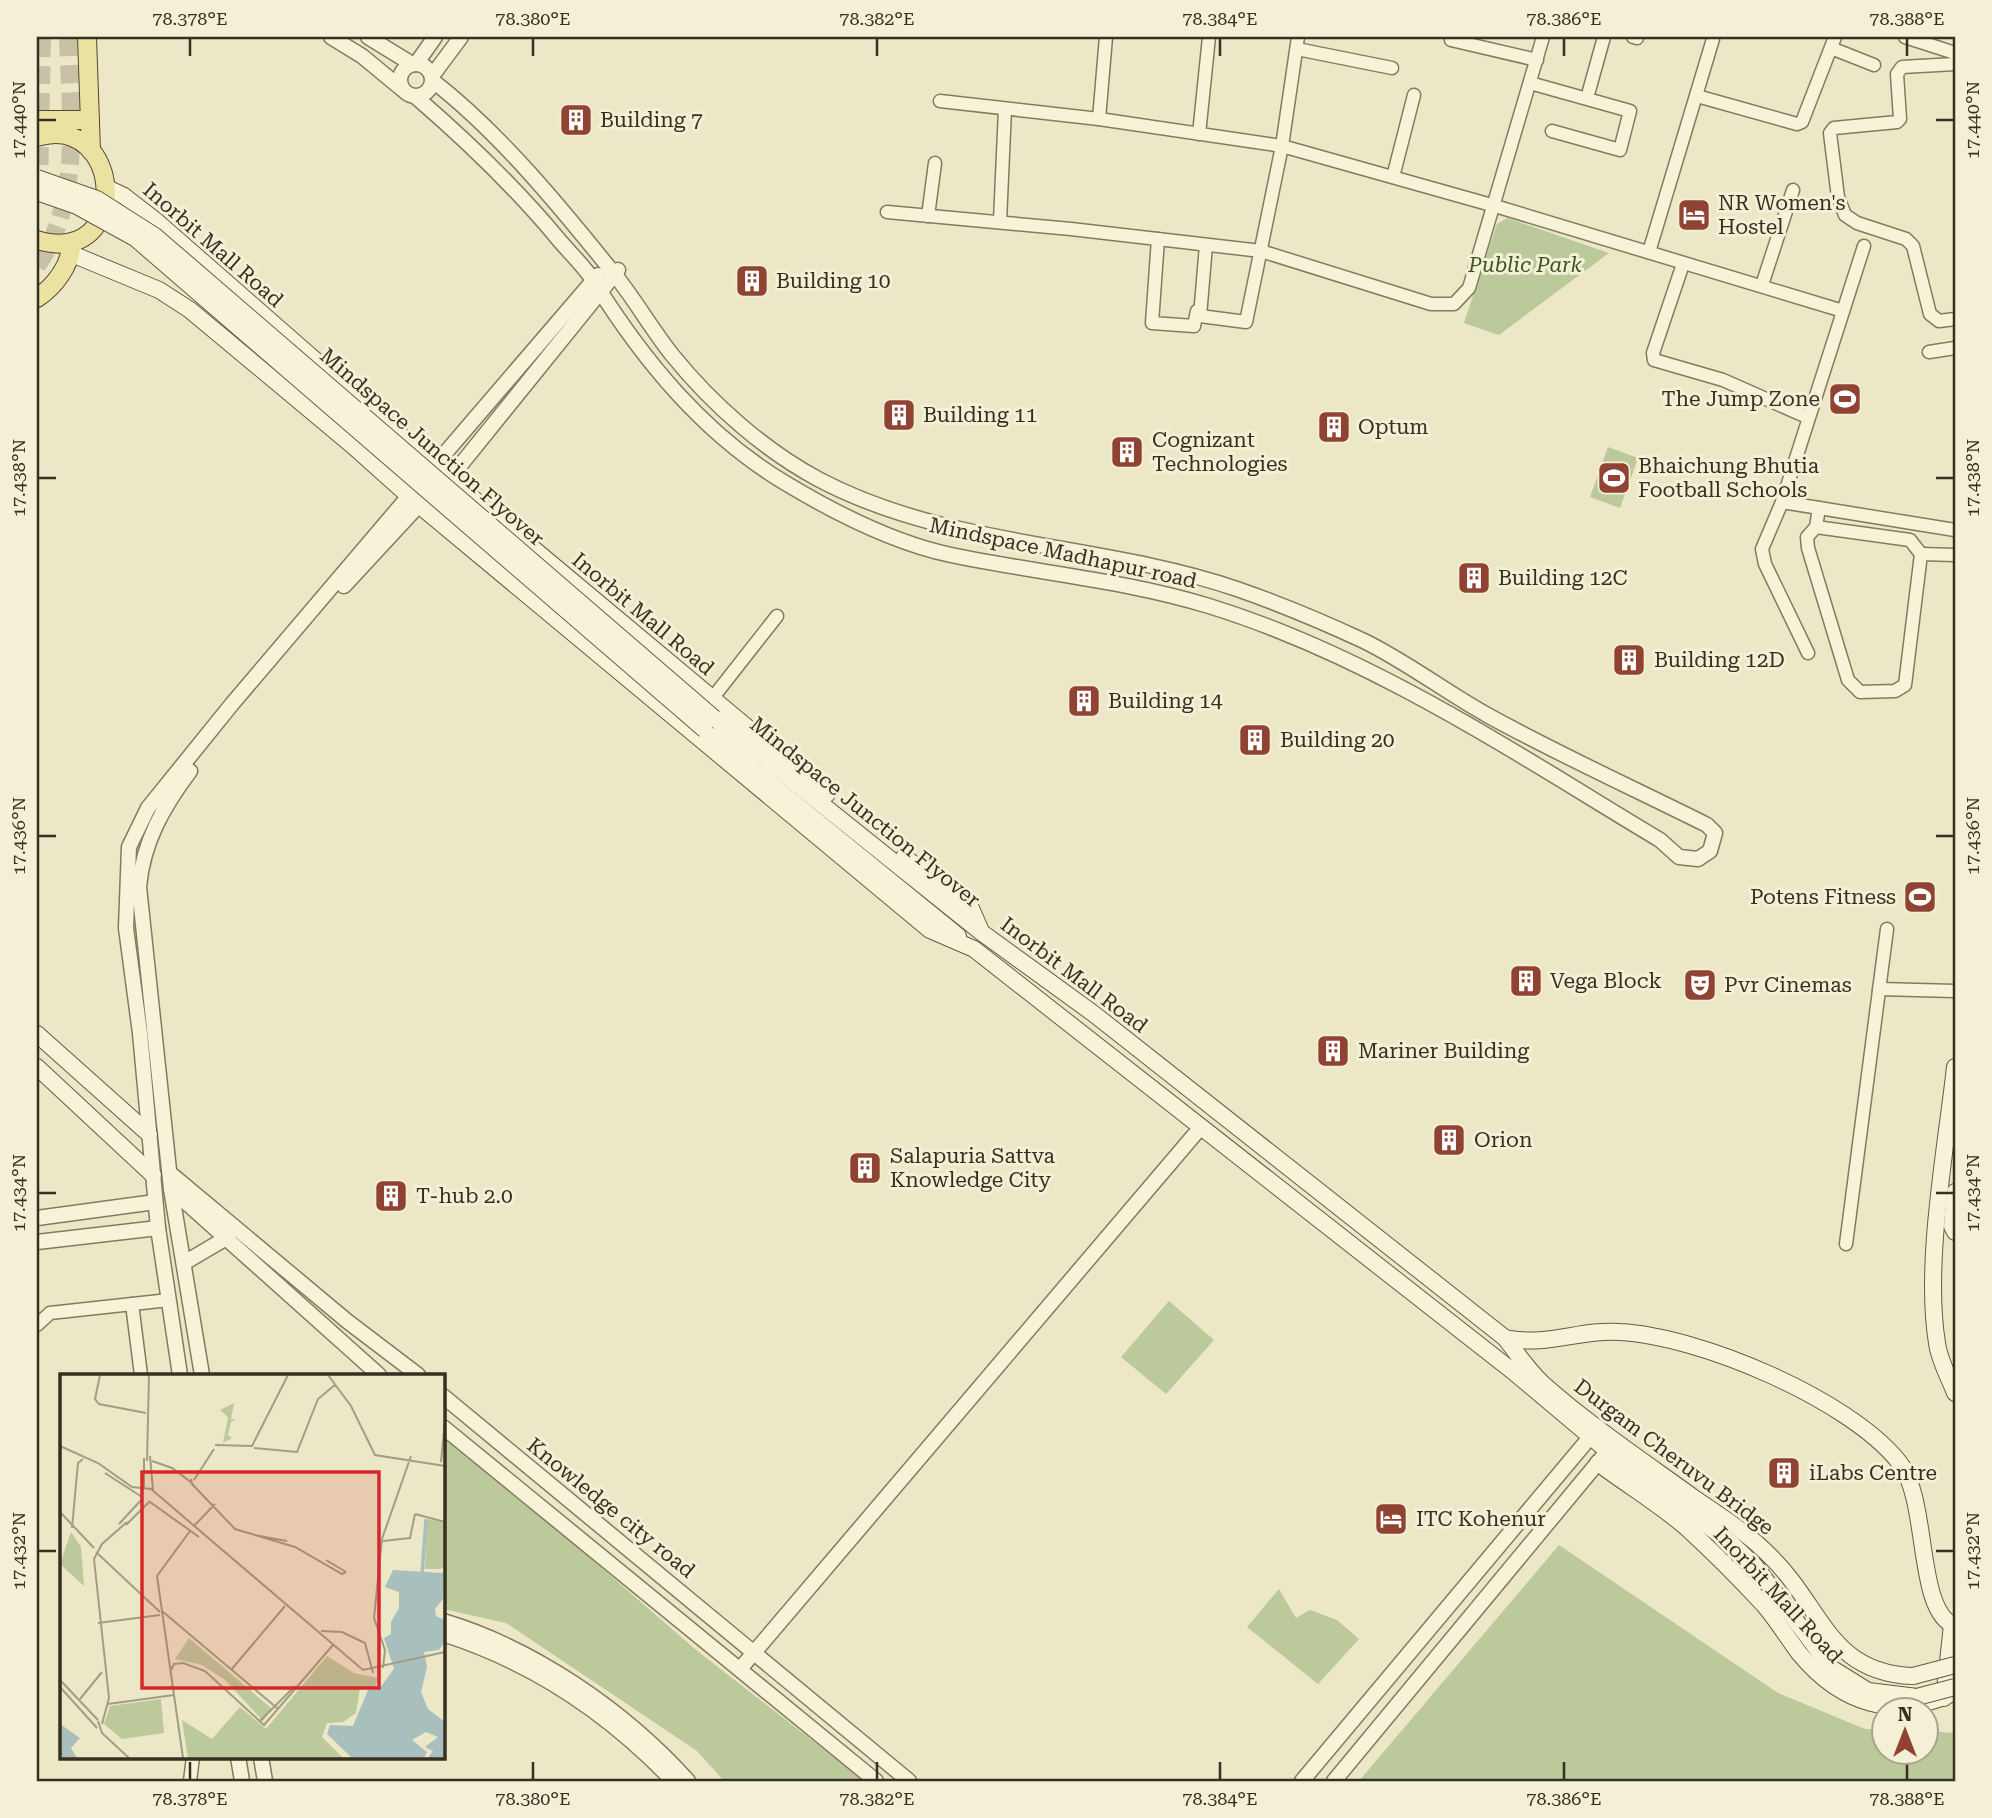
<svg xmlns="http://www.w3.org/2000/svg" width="1992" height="1818" font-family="'Roboto Serif',serif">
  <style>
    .green { fill: #bbc99b }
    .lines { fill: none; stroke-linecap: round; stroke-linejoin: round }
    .primary-tunnel { stroke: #c7c2a6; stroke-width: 18; stroke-dasharray: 18 9; stroke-linecap: butt }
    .minor-casing { stroke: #867a5d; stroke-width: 15 }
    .tertiary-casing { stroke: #867a5d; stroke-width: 17 }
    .secondary-casing { stroke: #675b40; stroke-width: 18 }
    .primary-casing { stroke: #544831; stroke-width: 20 }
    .minor { stroke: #f7f3d9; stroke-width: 12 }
    .tertiary { stroke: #f7f3d9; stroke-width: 14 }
    .secondary { stroke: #f7f3d9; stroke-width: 16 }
    .primary { stroke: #ebe2a1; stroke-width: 18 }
    .secondary-bridge-casing { stroke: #675b40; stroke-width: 18; stroke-linecap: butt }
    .secondary-bridge { stroke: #f7f3d9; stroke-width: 16 }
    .ticks { fill: none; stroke: #372f20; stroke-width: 2.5 }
    .labels { text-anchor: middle; stroke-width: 6; stroke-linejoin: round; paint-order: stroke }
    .poi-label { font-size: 21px; fill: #372f20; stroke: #f3f0d6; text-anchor: start }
    .street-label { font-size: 21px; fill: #372f20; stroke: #f3f0d6 }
    .park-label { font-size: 21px; font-style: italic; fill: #3f5228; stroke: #f3f0d6 }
    .inset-river { fill: none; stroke: #a8bfbd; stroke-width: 3.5 }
    .inset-road { fill: none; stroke: #a39d84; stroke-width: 2 }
    .view { fill: #d62828; fill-opacity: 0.15; stroke: #d62828; stroke-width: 3.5 }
    .inset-edge { fill: none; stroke: #372f20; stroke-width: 3.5 }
    .neatline { fill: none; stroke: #372f20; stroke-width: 2.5 }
    .ticks-label { font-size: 18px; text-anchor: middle; fill: #372f20 }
  </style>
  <rect width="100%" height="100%" fill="#ebe7c7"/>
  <g class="green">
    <polygon points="1507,218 1609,253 1499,335 1464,323 1497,224"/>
    <polygon points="1608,447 1638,458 1620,508 1590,497"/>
    <polygon points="1169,1301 1214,1340 1166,1394 1121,1357"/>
    <polygon points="443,1437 497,1477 695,1649 864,1781 724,1781 697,1751 506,1623 443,1609"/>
    <polygon points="1559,1545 1778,1693 1865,1729 1883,1730 1884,1752 1926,1752 1926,1731 1955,1733 1955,1781 1359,1781"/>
    <polygon points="1279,1589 1296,1618 1310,1610 1337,1620 1359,1639 1318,1684 1247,1627"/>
  </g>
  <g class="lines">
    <g class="primary-tunnel">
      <polyline points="39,192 42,37"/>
      <path d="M37 266C83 199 70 113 68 37"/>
    </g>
    <defs>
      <g id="minor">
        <polyline points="1633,37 1637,38"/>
        <polyline points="1905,37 1955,53"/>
        <polyline points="1451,40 1537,60"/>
        <polyline points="1831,48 1874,65"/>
        <polyline points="1297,49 1392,68"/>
        <polyline points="1955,64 1902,67 1897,74 1900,119 1897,122 1834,128 1830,133 1838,197 1845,215 1857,223 1906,239 1913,246 1930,314 1939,321 1955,319"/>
        <polyline points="1530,83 1630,111 1620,150 1552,131"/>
        <polyline points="1589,91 1604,37"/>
        <polyline points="1697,96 1797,124 1802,122 1835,37"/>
        <polyline points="940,101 1099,119 1282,146 1495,206 1843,311"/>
        <polyline points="1099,119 1106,37"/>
        <polyline points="1199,134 1209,37"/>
        <polyline points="1393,177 1414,95"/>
        <polyline points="887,212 1071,229 1261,251 1431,304 1454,304 1469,288 1543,37"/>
        <polyline points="928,216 935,163"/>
        <polyline points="1000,221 1005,109"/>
        <polyline points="1158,239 1152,323 1194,326 1197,311"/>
        <polyline points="1206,245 1200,316 1246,322 1282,146 1298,37"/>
        <polyline points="1649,252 1713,39"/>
        <polyline points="1683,264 1653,353 1654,360 1723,380 1807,417"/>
        <polyline points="1762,285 1793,190"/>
        <polyline points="1929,352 1955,348"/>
        <polyline points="1782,502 1955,530"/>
        <polyline points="1819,508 1816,527 1807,537 1808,548 1848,680 1860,692 1895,691 1905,685 1921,554 1955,555"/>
        <polyline points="1816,527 1910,540 1921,554"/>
        <polyline points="1808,653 1765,564 1762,549 1782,502 1864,246"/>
        <polyline points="711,700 777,616"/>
        <polyline points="1879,989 1955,991"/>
        <polyline points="1846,1244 1887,929"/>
        <polyline points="132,1304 141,1375"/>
        <polyline points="37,1325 50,1313 169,1300"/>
        <polyline points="190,1781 193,1757"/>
      </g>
      <g id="tertiary">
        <polyline points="331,37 362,56 402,89"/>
        <polyline points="368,37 412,64"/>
        <circle cx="416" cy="80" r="16"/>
        <polyline points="416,64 435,37"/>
        <polyline points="432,76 461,37"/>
        <path d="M416 97C467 141 516 188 559 240 570 253 584 266 593 280 643 360 704 435 787 484 837 514 894 543 951 555 1037 573 1125 580 1209 606 1371 656 1515 753 1660 840L1679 857 1698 859 1710 851 1715 833 1707 825C1635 789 1560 755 1489 716 1447 693 1407 662 1364 641 1323 622 1280 604 1237 589 1099 542 948 548 818 479 764 450 712 404 673 356 652 330 636 301 615 275 562 209 500 133 433 81"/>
        <polyline points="435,465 598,275"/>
        <polyline points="450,478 618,270"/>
        <polyline points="344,586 419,505"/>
        <path d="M190 771C163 807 143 842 139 887L171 1189 202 1375"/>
        <polyline points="171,1174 347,1321 418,1375"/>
        <polyline points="171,1189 379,1375"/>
        <polyline points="37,1218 155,1202"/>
        <polyline points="37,1242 158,1228"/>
        <polyline points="184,1263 228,1237"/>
        <polyline points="180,1375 158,1228 140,1033 126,928 129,847 148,808 232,704 408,497"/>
        <polyline points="443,1396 909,1781"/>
        <polyline points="443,1427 876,1781"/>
        <path d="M443 1621C534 1648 625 1711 688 1781"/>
        <path d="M443 1634C531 1662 609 1714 673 1781"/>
        <polyline points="740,1669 1201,1127"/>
        <polyline points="238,1757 242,1781"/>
        <polyline points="261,1757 265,1781"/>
        <polyline points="1302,1781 1591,1436"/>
        <polyline points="1334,1781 1605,1454"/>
      </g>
      <g id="secondary">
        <polyline points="107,188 124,196 155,220 475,500 827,794"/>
        <polyline points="72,254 159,290 190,310 352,445 419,505 930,930 974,949 1515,1373 1615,1457 1732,1544 1755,1566 1831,1668 1868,1691 1917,1697"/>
        <path d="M714 718 981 932 1094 1014 1505 1338C1549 1347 1579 1329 1620 1332 1699 1336 1849 1399 1899 1462 1930 1500 1915 1611 1955 1626"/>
        <polyline points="712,736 958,936"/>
        <polyline points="904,857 970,906 980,929"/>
        <polyline points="37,1034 149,1134"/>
        <polyline points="37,1067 153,1175"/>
        <path d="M1955 1067C1946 1149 1924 1263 1937 1343 1939 1360 1949 1377 1955 1393"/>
        <polyline points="1955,1192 1952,1226 1955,1232"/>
        <path d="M1505 1338C1517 1353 1528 1370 1542 1383 1589 1425 1643 1461 1694 1498 1720 1516 1748 1533 1770 1556 1822 1606 1828 1673 1913 1676"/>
        <path d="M1598 1463C1627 1485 1661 1505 1688 1529 1714 1553 1740 1579 1764 1605 1777 1620 1787 1637 1799 1653 1841 1704 1894 1721 1955 1692"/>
        <polyline points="1944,1698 1952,1625"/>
      </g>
      <g id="primary">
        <polyline points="87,37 91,151"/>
        <polyline points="37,120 90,120"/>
        <path d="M37 137C123 111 134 269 37 240"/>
        <path d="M37 298C54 287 72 264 71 243"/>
      </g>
    </defs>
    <use href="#minor" class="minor-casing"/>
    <use href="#tertiary" class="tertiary-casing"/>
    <use href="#secondary" class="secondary-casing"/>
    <use href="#primary" class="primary-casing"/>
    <use href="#minor" class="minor"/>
    <use href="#tertiary" class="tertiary"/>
    <use href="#secondary" class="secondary"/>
    <use href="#primary" class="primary"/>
    <defs>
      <g id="secondary-bridge">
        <polyline points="37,178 97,199 155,236 714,718"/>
        <polyline points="37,192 77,206 135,238 705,730"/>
        <polyline points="1913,1676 1955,1665"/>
        <polyline points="1917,1697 1955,1687"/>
      </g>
    </defs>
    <use href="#secondary-bridge" class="secondary-bridge-casing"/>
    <use href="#secondary-bridge" class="secondary-bridge"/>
  </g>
  <path class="ticks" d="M190 38V56M533 38V56M877 38V56M1220 38V56M1564 38V56M1907 38V56M38 120H56M1936 120H1954M38 478H56M1936 478H1954M38 836H56M1936 836H1954M38 1193H56M1936 1193H1954M38 1551H56M1936 1551H1954M190 1762V1780M533 1762V1780M877 1762V1780M1220 1762V1780M1564 1762V1780M1907 1762V1780"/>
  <defs>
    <symbol id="building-square" viewBox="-11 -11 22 22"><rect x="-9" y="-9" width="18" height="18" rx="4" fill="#904332" stroke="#f3f0d6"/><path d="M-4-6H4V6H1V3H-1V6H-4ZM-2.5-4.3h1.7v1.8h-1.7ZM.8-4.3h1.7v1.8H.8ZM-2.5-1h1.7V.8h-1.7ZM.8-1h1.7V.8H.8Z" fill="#fff"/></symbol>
    <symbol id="hotel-square" viewBox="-11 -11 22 22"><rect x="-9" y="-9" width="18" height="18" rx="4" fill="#904332" stroke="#f3f0d6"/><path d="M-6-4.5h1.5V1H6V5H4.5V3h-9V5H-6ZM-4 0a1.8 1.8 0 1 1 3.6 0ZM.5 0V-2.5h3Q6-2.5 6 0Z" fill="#fff"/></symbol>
    <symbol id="stadium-square" viewBox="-11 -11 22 22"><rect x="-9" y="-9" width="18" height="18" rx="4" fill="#904332" stroke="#f3f0d6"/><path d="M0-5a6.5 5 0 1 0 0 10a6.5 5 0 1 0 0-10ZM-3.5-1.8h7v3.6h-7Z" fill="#fff"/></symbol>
    <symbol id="theatre-square" viewBox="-11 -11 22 22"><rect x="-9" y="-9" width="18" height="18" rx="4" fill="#904332" stroke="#f3f0d6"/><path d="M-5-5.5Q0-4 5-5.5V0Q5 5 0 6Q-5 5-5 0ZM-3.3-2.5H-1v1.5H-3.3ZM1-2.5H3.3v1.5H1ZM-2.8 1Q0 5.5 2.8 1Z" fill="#fff"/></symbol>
  </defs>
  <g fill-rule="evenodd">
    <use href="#building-square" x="557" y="101" width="38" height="38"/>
    <use href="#hotel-square" x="1675" y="196" width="38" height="38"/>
    <use href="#building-square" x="733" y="262" width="38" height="38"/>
    <use href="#stadium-square" x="1826" y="380" width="38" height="38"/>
    <use href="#building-square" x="880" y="396" width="38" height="38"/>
    <use href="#building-square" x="1315" y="408" width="38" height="38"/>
    <use href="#building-square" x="1108" y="433" width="38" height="38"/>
    <use href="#stadium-square" x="1595" y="459" width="38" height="38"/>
    <use href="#building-square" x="1455" y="559" width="38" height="38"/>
    <use href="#building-square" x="1610" y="641" width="38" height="38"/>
    <use href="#building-square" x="1065" y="682" width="38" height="38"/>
    <use href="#building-square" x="1236" y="721" width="38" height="38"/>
    <use href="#stadium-square" x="1901" y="878" width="38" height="38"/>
    <use href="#building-square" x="1507" y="962" width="38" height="38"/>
    <use href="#theatre-square" x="1681" y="966" width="38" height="38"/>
    <use href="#building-square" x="1314" y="1032" width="38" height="38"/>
    <use href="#building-square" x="1430" y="1121" width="38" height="38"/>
    <use href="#building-square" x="846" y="1149" width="38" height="38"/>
    <use href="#building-square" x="372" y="1177" width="38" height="38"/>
    <use href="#building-square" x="1765" y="1454" width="38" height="38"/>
    <use href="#hotel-square" x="1372" y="1500" width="38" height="38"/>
  </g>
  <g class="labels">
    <g class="poi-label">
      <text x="600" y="127">Building 7</text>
      <text x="1718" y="210">NR Women's<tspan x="1718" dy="24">Hostel</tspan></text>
      <text x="776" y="288">Building 10</text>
      <text x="1820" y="406" text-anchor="end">The Jump Zone</text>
      <text x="923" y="422">Building 11</text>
      <text x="1358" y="434">Optum</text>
      <text x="1152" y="447">Cognizant<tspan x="1152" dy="24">Technologies</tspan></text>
      <text x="1638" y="473">Bhaichung Bhutia<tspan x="1638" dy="24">Football Schools</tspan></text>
      <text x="1498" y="585">Building 12C</text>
      <text x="1654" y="667">Building 12D</text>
      <text x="1108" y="708">Building 14</text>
      <text x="1280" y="747">Building 20</text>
      <text x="1896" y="904" text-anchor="end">Potens Fitness</text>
      <text x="1550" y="988">Vega Block</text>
      <text x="1724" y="992">Pvr Cinemas</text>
      <text x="1358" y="1058">Mariner Building</text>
      <text x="1474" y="1147">Orion</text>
      <text x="890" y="1163">Salapuria Sattva<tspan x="890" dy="24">Knowledge City</tspan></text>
      <text x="416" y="1203">T-hub 2.0</text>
      <text x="1809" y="1480">iLabs Centre</text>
      <text x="1416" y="1526">ITC Kohenur</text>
    </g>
    <g class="street-label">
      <text transform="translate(213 245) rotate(41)" y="7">Inorbit Mall Road</text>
      <text transform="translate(432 447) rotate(41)" y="7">Mindspace Junction Flyover</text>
      <text transform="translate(1063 553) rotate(12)" y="7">Mindspace Madhapur road</text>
      <text transform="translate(643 614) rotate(40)" y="7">Inorbit Mall Road</text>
      <text transform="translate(865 812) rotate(39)" y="7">Mindspace Junction Flyover</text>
      <text transform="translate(1074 975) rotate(37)" y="7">Inorbit Mall Road</text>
      <text transform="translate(1674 1457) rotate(37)" y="7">Durgam Cheruvu Bridge</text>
      <text transform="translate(611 1508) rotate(39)" y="7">Knowledge city road</text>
      <text transform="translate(1778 1595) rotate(47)" y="7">Inorbit Mall Road</text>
    </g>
    <g class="park-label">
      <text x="1525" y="272">Public Park</text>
    </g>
  </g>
  <g transform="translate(60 1374)">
    <rect width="385" height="385" fill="#ebe7c7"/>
    <path d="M174 29 171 45 176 46 171 48 168 61 172 64 163 69 168 43 160 36ZM367 145 385 149V193L380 195H365ZM11 158 21 173 24 212 0 190ZM129 264 212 335 203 347 165 306 142 291 115 285ZM267 282 294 299 318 304 315 313 300 314 296 339 283 348 267 349 262 363 283 384H128L122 346 152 365 180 333 206 355ZM101 325 104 359 62 365 44 350 50 332Z" fill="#bbc99b"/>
    <path d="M333 196 383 199V225L375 235 376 242 385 246V267L379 276 364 278 367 293 361 318 368 335 385 348V384H368L373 377 365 373 378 363 366 358 352 366 367 378 364 384H292L267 360 270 351 293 352 308 316 319 315 334 295 324 264 331 260V248L339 234V218L325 213ZM0 350 20 364 11 374 17 384H0Z" fill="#a8bfbd"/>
    <path class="inset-river" d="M362 201 366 145"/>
    <path class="inset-road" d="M40 1 35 25 39 30 86 39M268 1 291 32 315 81 385 92M155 71 192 72 228 1M0 72 38 89 72 113 91 115 303 296 385 278M194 74 237 78 258 25 276 10M90 82 93 116M87 87 89 1M92 87 112 94 132 109 131 105M381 88 385 46M45 99 82 123M134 106 154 75M131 109 175 155 235 173 282 200 286 198M84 115V84M90 128 139 163M0 138 34 174M355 140 385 148M59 150 83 124M66 151 90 127M134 152 155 130M12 154 18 89 23 85M194 161 227 167M323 167 350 164 355 140M36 178 100 238M266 186 286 198M102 237 217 334M38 249 100 241M261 257 282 258 305 269 313 299M323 294 325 276 314 244 322 165 351 82M111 296 114 290 123 289 145 297 204 351 273 271M171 296 225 232M0 306 38 346M0 313 37 354M20 325 42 298M48 330 114 321M38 347 42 359 69 384M200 347 235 312M42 350 49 324 34 185 42 170 67 148M123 384 97 202 130 157"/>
    <path class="view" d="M82 98H319V314H82Z"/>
    <rect width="385" height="385" class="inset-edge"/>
  </g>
  <rect width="1992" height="1818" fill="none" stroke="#f3f0d6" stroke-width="77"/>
  <g transform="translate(1905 1731)"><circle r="33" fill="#f3f0d6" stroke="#a8a38d" stroke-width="2"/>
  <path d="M0-5L12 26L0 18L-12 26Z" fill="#904332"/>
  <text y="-10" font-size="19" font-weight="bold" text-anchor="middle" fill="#372f20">N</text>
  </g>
  <rect x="38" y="38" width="1916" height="1742" class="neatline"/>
  <g class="ticks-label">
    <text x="190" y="25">78.378°E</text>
    <text x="533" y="25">78.380°E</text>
    <text x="877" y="25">78.382°E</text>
    <text x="1220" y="25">78.384°E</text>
    <text x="1564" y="25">78.386°E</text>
    <text x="1907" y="25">78.388°E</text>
    <text transform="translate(19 120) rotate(-90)" y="6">17.440°N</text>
    <text transform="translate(1973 120) rotate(-90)" y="6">17.440°N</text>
    <text transform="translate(19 478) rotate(-90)" y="6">17.438°N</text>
    <text transform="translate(1973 478) rotate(-90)" y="6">17.438°N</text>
    <text transform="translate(19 836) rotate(-90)" y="6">17.436°N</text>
    <text transform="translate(1973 836) rotate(-90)" y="6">17.436°N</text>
    <text transform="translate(19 1193) rotate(-90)" y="6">17.434°N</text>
    <text transform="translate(1973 1193) rotate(-90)" y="6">17.434°N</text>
    <text transform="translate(19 1551) rotate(-90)" y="6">17.432°N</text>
    <text transform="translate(1973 1551) rotate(-90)" y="6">17.432°N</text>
    <text x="190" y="1805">78.378°E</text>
    <text x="533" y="1805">78.380°E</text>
    <text x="877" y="1805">78.382°E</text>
    <text x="1220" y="1805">78.384°E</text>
    <text x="1564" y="1805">78.386°E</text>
    <text x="1907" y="1805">78.388°E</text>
  </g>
</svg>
